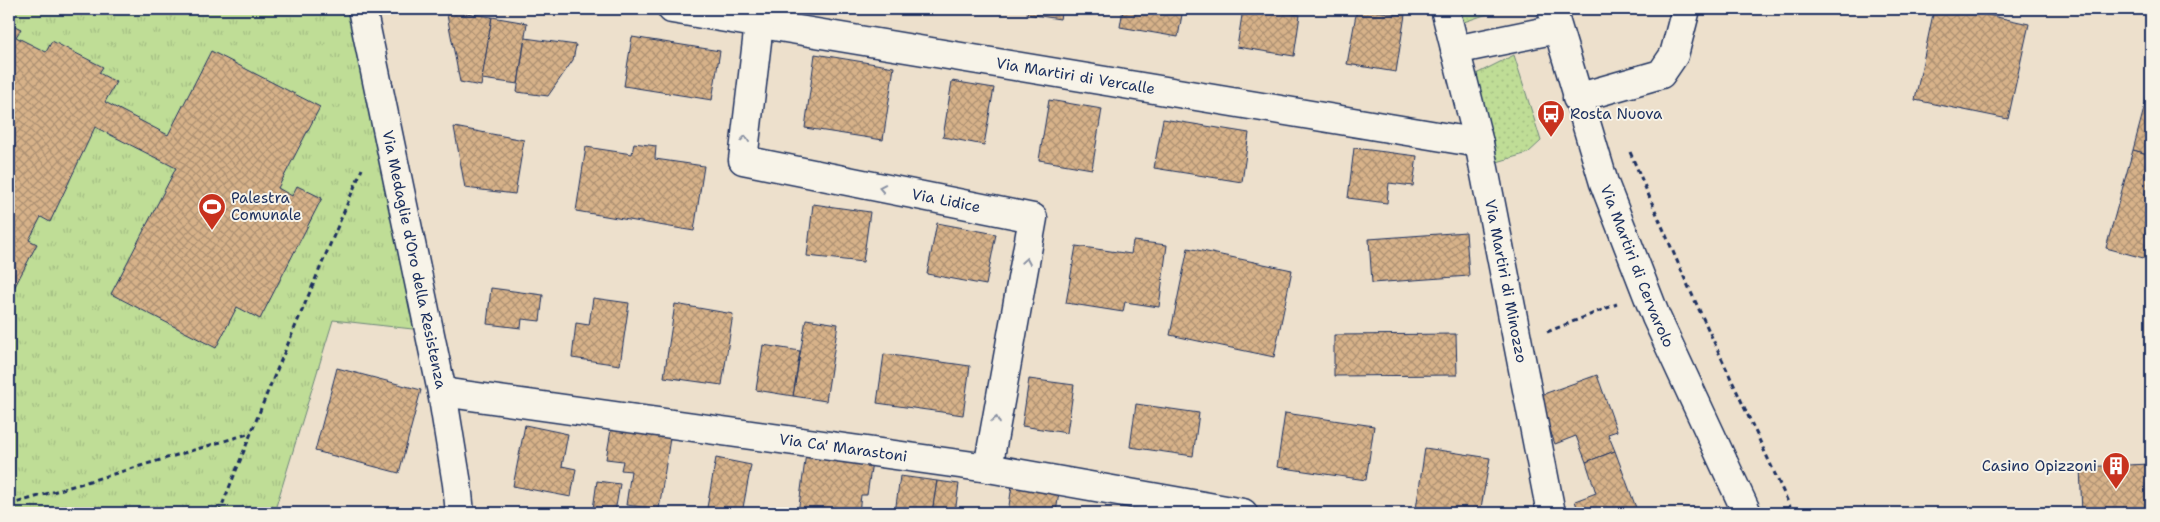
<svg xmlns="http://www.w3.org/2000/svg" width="2160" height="522" font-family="'Shantell Sans',sans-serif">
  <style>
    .grass { fill: url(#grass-dots); stroke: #6d867a }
    .park { fill: url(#park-tufts); stroke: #6d867a }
    .building { fill: url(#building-cross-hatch); stroke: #1b2f5e }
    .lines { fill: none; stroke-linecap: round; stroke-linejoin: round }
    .minor-casing { stroke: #1b2f5e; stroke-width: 31 }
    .path { stroke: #1b2f5e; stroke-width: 3; stroke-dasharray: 5 4; stroke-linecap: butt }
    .minor { stroke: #f7f3e8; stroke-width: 28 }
    .oneway { stroke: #8991a3 }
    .labels { text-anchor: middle; stroke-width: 4; stroke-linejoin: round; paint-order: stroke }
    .street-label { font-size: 15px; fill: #1b2f5e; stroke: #f7f3e8 }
    .poi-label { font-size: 15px; fill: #1b2f5e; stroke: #f7f3e8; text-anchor: start }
  </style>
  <defs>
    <pattern id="grass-dots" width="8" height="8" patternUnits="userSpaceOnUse" patternTransform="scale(1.25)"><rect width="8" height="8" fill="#bfdd96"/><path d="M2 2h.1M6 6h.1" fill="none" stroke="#a4be84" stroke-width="1.8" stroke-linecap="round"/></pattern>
    <pattern id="park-tufts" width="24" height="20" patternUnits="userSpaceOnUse" patternTransform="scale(1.25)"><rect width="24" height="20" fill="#bfdd96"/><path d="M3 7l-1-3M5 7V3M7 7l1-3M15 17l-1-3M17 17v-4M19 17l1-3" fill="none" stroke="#a4be84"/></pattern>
    <pattern id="building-cross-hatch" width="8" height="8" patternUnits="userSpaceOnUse" patternTransform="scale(1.25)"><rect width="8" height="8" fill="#d7b289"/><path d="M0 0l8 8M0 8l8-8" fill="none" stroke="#ae9173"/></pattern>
  </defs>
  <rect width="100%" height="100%" fill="#ede0cc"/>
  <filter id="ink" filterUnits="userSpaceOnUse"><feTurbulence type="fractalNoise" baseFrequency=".02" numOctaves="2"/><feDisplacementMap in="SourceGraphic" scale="10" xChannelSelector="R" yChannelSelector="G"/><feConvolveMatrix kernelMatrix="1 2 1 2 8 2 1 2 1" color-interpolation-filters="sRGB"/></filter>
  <g filter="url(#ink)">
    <g class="grass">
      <polygon points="1457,9 1502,9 1461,23"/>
      <polygon points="1514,55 1541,141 1528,153 1497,162 1472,76"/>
    </g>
    <polygon class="park" points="9,9 362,9 430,331 333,320 274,513 9,513"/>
    <g class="building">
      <polygon points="1028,9 1062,9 1060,19 1027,14"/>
      <polygon points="1123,9 1183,9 1178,37 1120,27"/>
      <polygon points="1243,9 1260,9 1300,15 1294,56 1237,47"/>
      <polygon points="1357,9 1405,15 1396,72 1347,64"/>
      <polygon points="1934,9 1960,9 2029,24 2008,119 1915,100"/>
      <polygon points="446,10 492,17 481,86 460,82"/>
      <polygon points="492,17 527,23 518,84 482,79"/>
      <polygon points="9,23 21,29 16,37 46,52 52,41 103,67 99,73 116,82 105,102 168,135 211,51 320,107 278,188 292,196 297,186 322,198 260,319 237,307 216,348 111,294 176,168 95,127 50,222 41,217 29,240 37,244 12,292 9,290 9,120 15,109 9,106"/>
      <polygon points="632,37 720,51 712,100 624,86"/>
      <polygon points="525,38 576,45 573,60 548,96 517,92"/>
      <polygon points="815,54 894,67 883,140 805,128"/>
      <polygon points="952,81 994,88 984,145 943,137"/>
      <polygon points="2150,86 2151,86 2151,155 2133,150"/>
      <polygon points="1049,100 1102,109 1092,169 1039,160"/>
      <polygon points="1163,119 1249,133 1242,182 1154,168"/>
      <polygon points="454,127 524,140 515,194 465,188"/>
      <polygon points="634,143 656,146 655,159 704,166 694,231 576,211 586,147 632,154"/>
      <polygon points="1354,148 1417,156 1413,186 1389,183 1387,203 1348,198"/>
      <polygon points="2133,150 2151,155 2151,260 2106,248"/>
      <polygon points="813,204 870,212 863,262 807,256"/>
      <polygon points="937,223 996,234 986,285 927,274"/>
      <polygon points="1466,232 1469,276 1372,283 1369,239"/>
      <polygon points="1133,241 1167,245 1159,307 1125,302 1123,312 1066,303 1076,246 1131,254"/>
      <polygon points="1188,248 1292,270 1274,357 1170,335"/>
      <polygon points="491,288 543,295 540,321 522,319 521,328 487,324"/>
      <polygon points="593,298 629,303 620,365 572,358 576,323 589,325"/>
      <polygon points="675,304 733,314 722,385 664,377"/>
      <polygon points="806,319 838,324 826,401 793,396"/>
      <polygon points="1456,334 1457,375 1334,376 1334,335"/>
      <polygon points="763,345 800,351 793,396 756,390"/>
      <polygon points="884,354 970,366 963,415 877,403"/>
      <polygon points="337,368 421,390 399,473 315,451"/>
      <polygon points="1597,375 1617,431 1608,434 1615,451 1586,462 1576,436 1555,444 1538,396"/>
      <polygon points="1029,379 1074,385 1067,433 1022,426"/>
      <polygon points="1136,404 1199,413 1193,456 1130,447"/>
      <polygon points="1285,413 1374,426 1366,480 1277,467"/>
      <polygon points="525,425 568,434 562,466 576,469 571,497 513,486"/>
      <polygon points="611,430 670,438 659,509 626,505 631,471 621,470 623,461 606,459"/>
      <polygon points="1425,448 1490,458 1480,513 1439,513 1416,509"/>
      <polygon points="1615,451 1638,513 1579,513 1575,501 1596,493 1586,462"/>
      <polygon points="806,453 872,462 867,495 861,495 859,513 798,513"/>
      <polygon points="716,458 751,465 742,513 706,513"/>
      <polygon points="2151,464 2151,513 2082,513 2080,467"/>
      <polygon points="900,476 937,481 932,513 895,513"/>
      <polygon points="597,481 620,484 615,512 593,509"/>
      <polygon points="937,481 959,484 955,513 932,513"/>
      <polygon points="1012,485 1059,492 1056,513 1008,513"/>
    </g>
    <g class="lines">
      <defs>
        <g id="minor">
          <path id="s1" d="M362 9 442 392 457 484 460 513"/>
          <path id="s2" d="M672 9 1479 143"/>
          <path id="s3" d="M1445 9 1479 143 1551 513"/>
          <path id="s4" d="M1552 9 1604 183 1656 317 1747 513"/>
          <path id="s5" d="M759 24 743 160 1033 218 988 468"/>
          <polyline points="1455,50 1557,29"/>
          <polyline points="1577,98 1661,74 1674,55 1686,9"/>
          <path id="s6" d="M442 392 988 468 1243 513"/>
        </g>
      </defs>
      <use href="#minor" class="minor-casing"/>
      <g class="path">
        <polyline points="1630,152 1684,277 1793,513"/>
        <polyline points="1547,332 1617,304"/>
        <polyline points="9,505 251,433"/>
        <polyline points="219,513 268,391 362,169"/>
      </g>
      <use href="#minor" class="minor"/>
    </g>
    <defs><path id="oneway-chevron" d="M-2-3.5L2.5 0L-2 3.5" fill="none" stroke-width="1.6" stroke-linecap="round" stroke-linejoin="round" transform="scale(1.25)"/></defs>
    <g class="oneway">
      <use href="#oneway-chevron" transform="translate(745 139) rotate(-83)"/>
      <use href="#oneway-chevron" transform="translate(882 188) rotate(-169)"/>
      <use href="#oneway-chevron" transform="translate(1026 261) rotate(-80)"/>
      <use href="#oneway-chevron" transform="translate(996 420) rotate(-80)"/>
    </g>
  </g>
  <defs>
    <symbol id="bus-pin" viewBox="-11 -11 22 30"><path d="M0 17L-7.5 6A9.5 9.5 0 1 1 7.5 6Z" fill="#c8321e" stroke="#f7f3e8"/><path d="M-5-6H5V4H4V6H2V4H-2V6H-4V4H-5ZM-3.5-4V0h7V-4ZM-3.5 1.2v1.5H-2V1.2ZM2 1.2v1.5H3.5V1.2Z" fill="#fff"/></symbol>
    <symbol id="stadium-pin" viewBox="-11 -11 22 30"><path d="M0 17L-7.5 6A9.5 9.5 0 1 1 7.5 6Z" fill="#c8321e" stroke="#f7f3e8"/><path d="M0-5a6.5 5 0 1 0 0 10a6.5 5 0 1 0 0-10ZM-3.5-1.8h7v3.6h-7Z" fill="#fff"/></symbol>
    <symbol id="building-pin" viewBox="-11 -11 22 30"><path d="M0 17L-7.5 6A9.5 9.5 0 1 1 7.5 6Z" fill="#c8321e" stroke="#f7f3e8"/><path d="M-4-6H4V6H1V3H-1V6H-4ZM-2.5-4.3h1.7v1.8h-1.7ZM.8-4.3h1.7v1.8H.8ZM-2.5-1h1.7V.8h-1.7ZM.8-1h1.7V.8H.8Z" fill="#fff"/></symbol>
  </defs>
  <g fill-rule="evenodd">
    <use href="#bus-pin" x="1535" y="98" width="32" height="43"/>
    <use href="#stadium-pin" x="196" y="191" width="32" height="43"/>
    <use href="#building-pin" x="2100" y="450" width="32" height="43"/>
  </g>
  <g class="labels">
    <g class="street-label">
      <text dy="5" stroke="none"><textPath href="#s2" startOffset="409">Via Martiri di Vercalle</textPath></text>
      <text dy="5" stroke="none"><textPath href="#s5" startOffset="344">Via Lidice</textPath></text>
      <text dy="5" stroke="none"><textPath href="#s1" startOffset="256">Via Medaglie d'Oro della Resistenza</textPath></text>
      <text dy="5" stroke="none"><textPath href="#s4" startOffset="271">Via Martiri di Cervarolo</textPath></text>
      <text dy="5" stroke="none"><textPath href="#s3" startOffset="279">Via Martiri di Minozzo</textPath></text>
      <text dy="5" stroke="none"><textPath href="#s6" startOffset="405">Via Ca' Marastoni</textPath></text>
    </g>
    <g class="poi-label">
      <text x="1570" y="119">Rosta Nuova</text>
      <text x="231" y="203">Palestra<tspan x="231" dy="17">Comunale</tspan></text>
      <text x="2097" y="471" text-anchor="end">Casino Opizzoni</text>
    </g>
  </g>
  <rect width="2160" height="522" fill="none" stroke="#f7f3e8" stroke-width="30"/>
  <rect x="15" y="15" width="2130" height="492" fill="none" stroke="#1b2f5e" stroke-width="2" filter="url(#ink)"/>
</svg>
